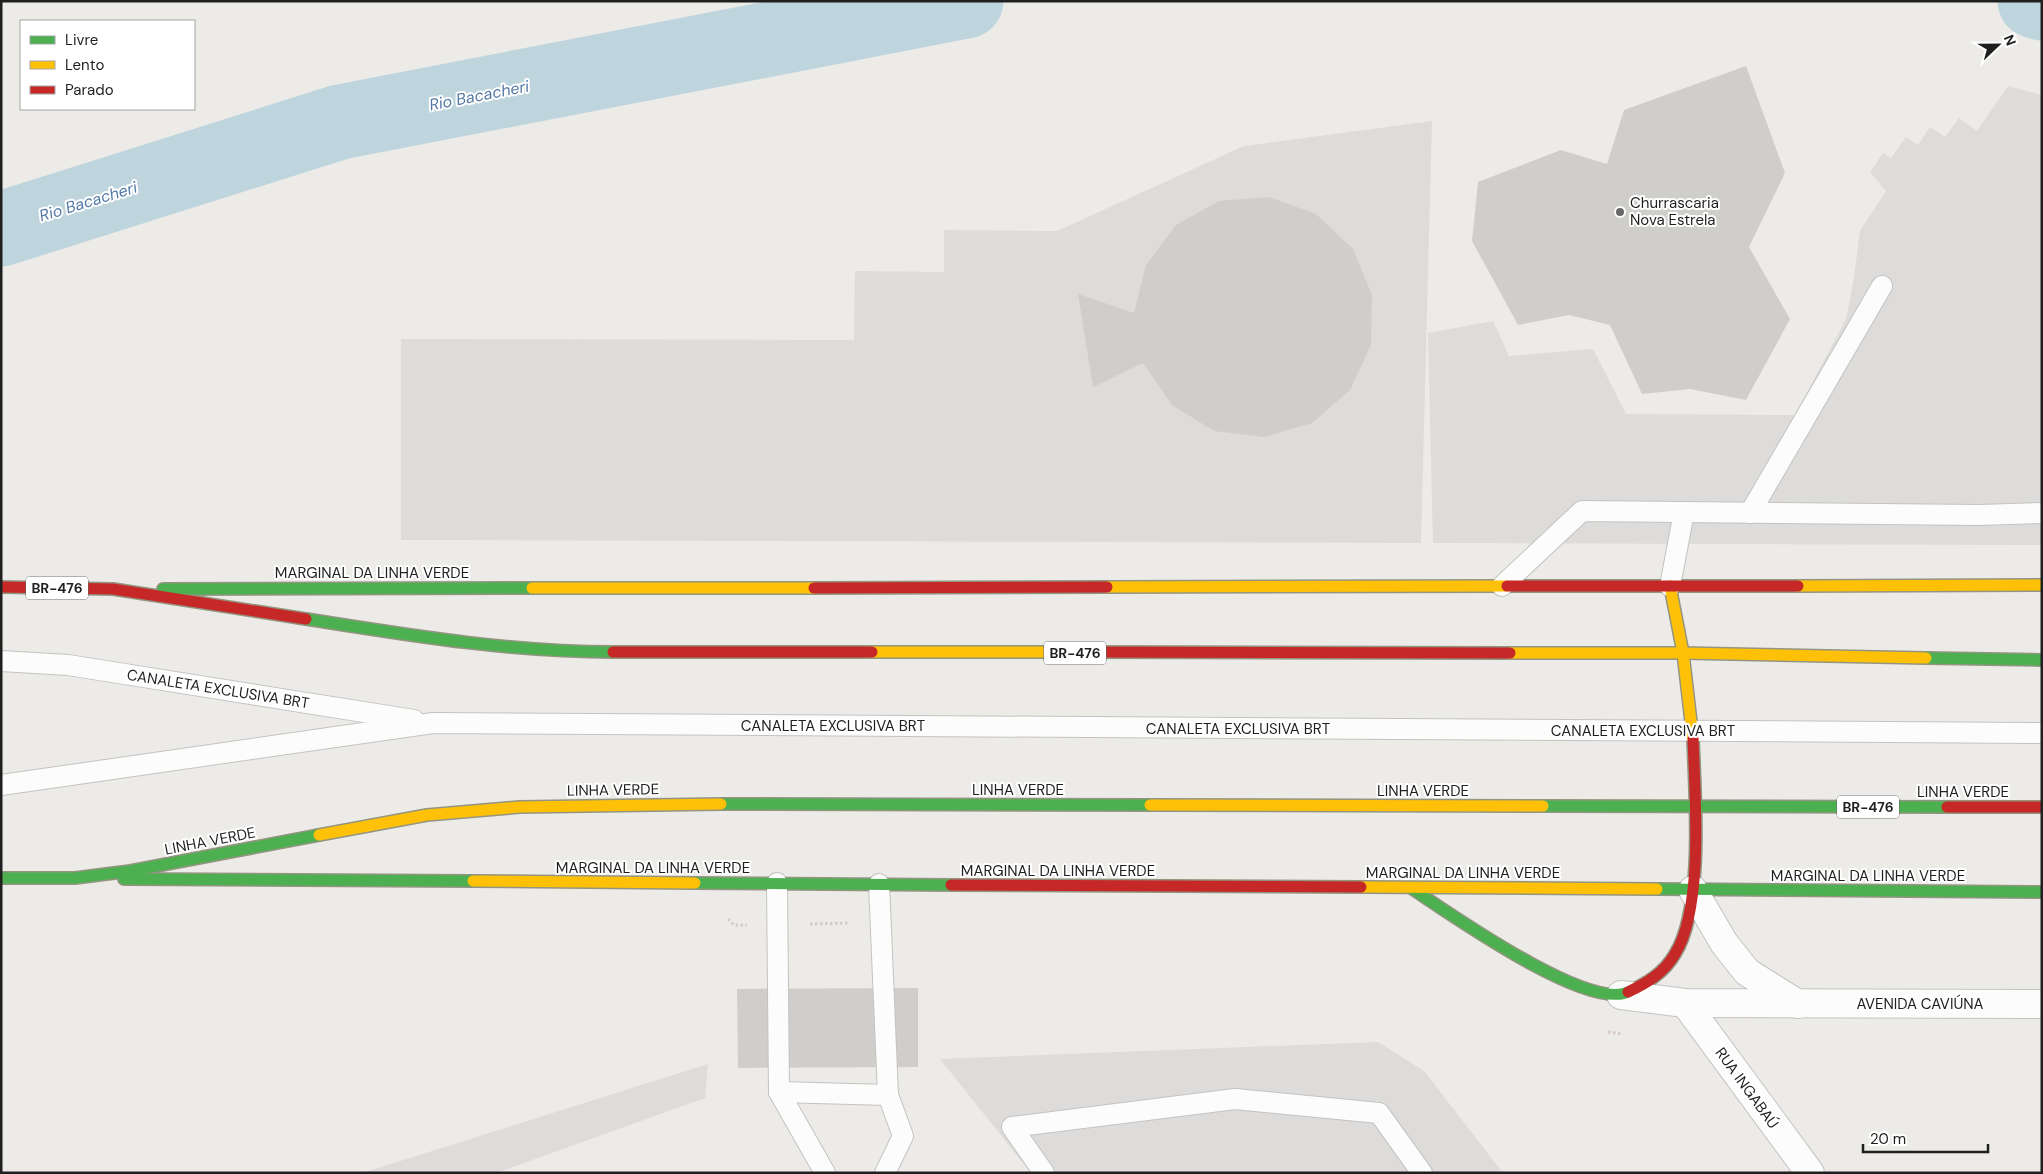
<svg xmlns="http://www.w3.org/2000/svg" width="2043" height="1174" font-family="'DM Sans',sans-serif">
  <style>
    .parking { fill: #dddcdb }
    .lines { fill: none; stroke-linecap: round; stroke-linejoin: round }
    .river { stroke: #bed5de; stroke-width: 75 }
    .building { fill: #d0cecb }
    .lane-casing { stroke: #c4c3c2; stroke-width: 22 }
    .street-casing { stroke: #c4c3c2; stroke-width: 30 }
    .fast-casing { stroke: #939581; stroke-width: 14 }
    .slow-casing { stroke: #939581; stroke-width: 14 }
    .jam-casing { stroke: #939581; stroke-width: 14 }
    .path { stroke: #d6cac8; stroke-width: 3; stroke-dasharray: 2.5 2.5; stroke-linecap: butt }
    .lane { stroke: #fcfcfc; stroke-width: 20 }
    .street { stroke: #fcfcfc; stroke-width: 28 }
    .fast { stroke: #4caf50; stroke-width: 11 }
    .slow { stroke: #ffc107; stroke-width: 11 }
    .jam { stroke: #c62828; stroke-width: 11 }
    .poi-dot { fill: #676665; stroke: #fff; stroke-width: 2 }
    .labels { text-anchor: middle; stroke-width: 4; stroke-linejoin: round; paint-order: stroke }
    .shield { fill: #fff; stroke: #626262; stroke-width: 1 }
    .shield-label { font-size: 14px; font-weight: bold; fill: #1f1f1f }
    .poi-label { font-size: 15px; fill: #1f1f1f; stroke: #fff; text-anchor: start }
    .street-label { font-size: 15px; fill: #1f1f1f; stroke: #fff }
    .water-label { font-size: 16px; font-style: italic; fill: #5378a6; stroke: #fff }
  </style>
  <rect width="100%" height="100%" fill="#edebe8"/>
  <g class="parking">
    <polygon points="2008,86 2042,95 2042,545 1433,543 1428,333 1493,321 1509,356 1593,349 1626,414 1795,415 1846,319 1854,278 1860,231 1886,191 1870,172 1883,153 1891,158 1906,137 1918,145 1930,127 1945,137 1959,118 1977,131"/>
    <polygon points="1432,121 1421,543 401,540 401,339 854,340 855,271 944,272 944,230 1057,231 1244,146"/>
    <polygon points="1378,1042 1424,1071 1503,1173 1031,1173 940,1059"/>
    <polygon points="708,1064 705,1098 496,1173 362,1173"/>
  </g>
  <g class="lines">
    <g class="river">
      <polyline points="2035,1 2042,3"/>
      <polyline points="1,229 340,122 966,1"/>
    </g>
  </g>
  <g class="building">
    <polygon points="1746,66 1785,173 1749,247 1790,319 1746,400 1690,389 1642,394 1610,325 1569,315 1518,325 1472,241 1478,182 1561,150 1607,164 1624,110"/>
    <polygon points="1269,197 1316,214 1353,249 1372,295 1371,345 1350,390 1312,423 1264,437 1214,431 1172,405 1143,363 1093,387 1078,294 1134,313 1146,265 1176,225 1219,201"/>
    <polygon points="918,988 918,1067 738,1068 737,989"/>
  </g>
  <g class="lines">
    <defs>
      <g id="lane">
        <polyline points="1750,513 1882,286"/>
        <polyline points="1502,586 1582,511 1979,515 2042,513"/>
        <polyline points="1670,586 1684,512"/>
        <polyline points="1,661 68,665 414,720"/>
        <polyline points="1,785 433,723 2042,733"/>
        <polyline points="777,883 779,1092 825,1173"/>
        <polyline points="879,884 888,1095 903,1136 885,1173"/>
        <polyline points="779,1092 888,1095"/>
        <polyline points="1044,1173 1012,1127 1235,1099 1379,1113 1422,1173"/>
      </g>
      <g id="street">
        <polyline points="1693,890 1724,943 1747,972 1798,1004"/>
        <polyline points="1621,995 1685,1003 2042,1004"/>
        <polyline points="1685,1003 1810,1173"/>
      </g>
      <g id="fast">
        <polyline points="163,589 532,588"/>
        <path d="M306 619C408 635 509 652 613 652"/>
        <polyline points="1926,658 2042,660"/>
        <polyline points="721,804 1150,805"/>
        <polyline points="1543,806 1947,807"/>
        <polyline points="1,878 75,878 130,871 319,835"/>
        <polyline points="124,879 473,881"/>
        <polyline points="695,883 951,885"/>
        <path d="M1411 888C1449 913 1587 1011 1628 992"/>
        <polyline points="1657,889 2042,892"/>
      </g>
      <g id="slow">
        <polyline points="1670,586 1683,653 1693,739"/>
        <polyline points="1798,586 2042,585"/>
        <polyline points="1107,587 1507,586"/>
        <polyline points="532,588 814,588"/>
        <polyline points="872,652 1084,652"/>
        <polyline points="1510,653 1683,653 1926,658"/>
        <polyline points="1150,805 1543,806"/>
        <polyline points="319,835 427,815 520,807 721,804"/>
        <polyline points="473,881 695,883"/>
        <polyline points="1361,887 1657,889"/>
      </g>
      <g id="jam">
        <polyline points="1507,586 1798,586"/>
        <polyline points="1,587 113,589 306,619"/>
        <polyline points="814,588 1107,587"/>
        <polyline points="613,652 872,652"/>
        <polyline points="1084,652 1510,653"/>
        <polyline points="1947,807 2042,807"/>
        <polyline points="951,885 1361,887"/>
        <path d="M1628 992C1647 983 1664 973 1675 954 1704 908 1695 795 1693 739"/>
      </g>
    </defs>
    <use href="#lane" class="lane-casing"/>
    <use href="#street" class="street-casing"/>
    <use href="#fast" class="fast-casing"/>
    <use href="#slow" class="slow-casing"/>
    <use href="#jam" class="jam-casing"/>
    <g class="path">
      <polyline points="728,919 734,925 747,925"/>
      <polyline points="810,924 849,923"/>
      <polyline points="1608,1032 1622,1034"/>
    </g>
    <use href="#lane" class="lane"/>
    <use href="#street" class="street"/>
    <use href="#fast" class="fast"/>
    <use href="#slow" class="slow"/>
    <use href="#jam" class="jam"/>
  </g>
  <circle class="poi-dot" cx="1620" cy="212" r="5"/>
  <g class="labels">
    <g class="shield">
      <rect x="26" y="576.5" width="62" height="23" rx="4"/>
      <rect x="1044" y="641.5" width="62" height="23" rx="4"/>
      <rect x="1837" y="795.5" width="62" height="23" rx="4"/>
    </g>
    <g class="shield-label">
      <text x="57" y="593">BR-476</text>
      <text x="1075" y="658">BR-476</text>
      <text x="1868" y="812">BR-476</text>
    </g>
    <g class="poi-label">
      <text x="1630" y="208">Churrascaria<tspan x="1630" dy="17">Nova Estrela</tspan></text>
    </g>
    <g class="street-label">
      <text x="372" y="578">MARGINAL DA LINHA VERDE</text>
      <text transform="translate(218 689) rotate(9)" y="5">CANALETA EXCLUSIVA BRT</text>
      <text x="833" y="731">CANALETA EXCLUSIVA BRT</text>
      <text x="1238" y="734">CANALETA EXCLUSIVA BRT</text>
      <text x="1643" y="736">CANALETA EXCLUSIVA BRT</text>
      <text transform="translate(613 790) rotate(-1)" y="5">LINHA VERDE</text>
      <text x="1018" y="795">LINHA VERDE</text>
      <text x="1423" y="796">LINHA VERDE</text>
      <text x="1963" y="797">LINHA VERDE</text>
      <text transform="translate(210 841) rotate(-11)" y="5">LINHA VERDE</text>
      <text x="653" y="873">MARGINAL DA LINHA VERDE</text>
      <text x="1058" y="876">MARGINAL DA LINHA VERDE</text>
      <text x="1463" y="878">MARGINAL DA LINHA VERDE</text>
      <text x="1868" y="881">MARGINAL DA LINHA VERDE</text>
      <text x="1920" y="1009">AVENIDA CAVIÚNA</text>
      <text transform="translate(1747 1088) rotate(54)" y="5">RUA INGABAÚ</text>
    </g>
    <g class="water-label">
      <text transform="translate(479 95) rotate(-11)" y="6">Rio Bacacheri</text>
      <text transform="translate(88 201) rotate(-17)" y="6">Rio Bacacheri</text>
    </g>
  </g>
  <rect width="2043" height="1174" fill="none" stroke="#1f1f1f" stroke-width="5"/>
  <rect x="20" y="20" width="175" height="90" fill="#ffffff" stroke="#a5a5a5"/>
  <rect x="30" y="36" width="25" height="8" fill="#4caf50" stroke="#a5a5a5"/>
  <text x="65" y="45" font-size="15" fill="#1f1f1f">Livre</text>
  <rect x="30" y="61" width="25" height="8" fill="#ffc107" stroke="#a5a5a5"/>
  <text x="65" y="70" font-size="15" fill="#1f1f1f">Lento</text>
  <rect x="30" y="86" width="25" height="8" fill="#c62828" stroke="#a5a5a5"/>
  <text x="65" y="95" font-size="15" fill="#1f1f1f">Parado</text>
  <g transform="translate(1998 45) rotate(68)" stroke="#ffffff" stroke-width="4" paint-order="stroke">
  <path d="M0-4L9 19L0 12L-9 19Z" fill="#1f1f1f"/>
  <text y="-8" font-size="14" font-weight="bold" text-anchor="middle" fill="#1f1f1f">N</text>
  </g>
  <path d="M1863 1144v8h125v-8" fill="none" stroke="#1f1f1f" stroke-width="2.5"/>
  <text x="1870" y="1144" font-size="15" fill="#1f1f1f" stroke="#ffffff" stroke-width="4" paint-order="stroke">20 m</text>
</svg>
